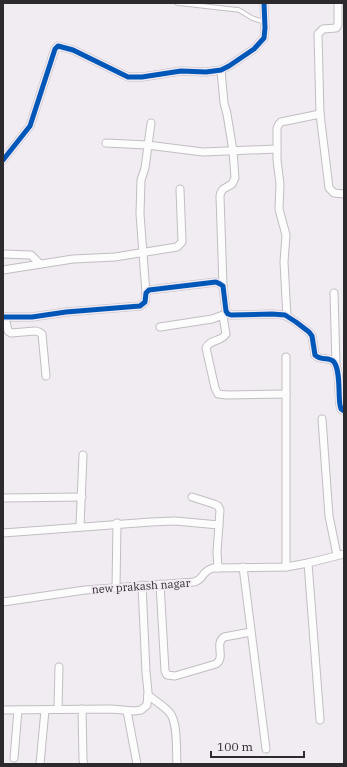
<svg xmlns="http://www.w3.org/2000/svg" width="347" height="767" font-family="'IBM Plex Serif',serif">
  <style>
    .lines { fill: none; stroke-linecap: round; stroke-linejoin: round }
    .service-casing { stroke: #c1bec2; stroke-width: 5.5 }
    .minor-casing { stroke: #c1bec2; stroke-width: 9 }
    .service { stroke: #fdfcfd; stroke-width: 3.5 }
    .minor { stroke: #fdfcfd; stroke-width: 7 }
    .cycleway-casing { stroke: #f1eaf3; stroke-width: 8 }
    .cycleway { stroke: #0057b8; stroke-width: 5 }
    .labels { text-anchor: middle; stroke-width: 4; stroke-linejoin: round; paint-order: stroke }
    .street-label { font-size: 11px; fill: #2c2a2d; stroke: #f1eaf3 }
  </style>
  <rect width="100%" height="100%" fill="#f0ecf1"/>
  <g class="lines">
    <defs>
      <polyline id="service" points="177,3 239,10 252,18 264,22"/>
      <g id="minor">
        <polyline points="338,3 338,25 336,28 323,29 318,34 320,114 329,188 334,193 344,194"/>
        <path d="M221 70 224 103 227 114 233 151 235 178 232 184C226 188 221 188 220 196L223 286"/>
        <polyline points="106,143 147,145 203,152 277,149"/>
        <polyline points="3,160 30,126 55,49 58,46 73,50 128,77 142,77 181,71 206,72 221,70 229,66 254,49 264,38 265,28 264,3"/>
        <polyline points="3,254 31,255 40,264"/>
        <polyline points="3,270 73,259 115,257 177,247 182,242 180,189"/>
        <polyline points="146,293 140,214 141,180 145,168 151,123"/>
        <polyline points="334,293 336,365"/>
        <path d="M223 316 226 334C221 342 210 339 206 348L215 388 218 394 227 395 286 394"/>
        <path d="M3 317H32L66 312 140 306 145 302 146 293 149 290 216 282 220 284 223 286 226 311 228 314 231 315 272 314 285 315 296 322 309 332 312 336 315 355C321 361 328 357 333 361 341 368 338 395 340 405L341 409 344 411"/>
        <polyline points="5,317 8,331 11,333 35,331 39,332 42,334 46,376"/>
        <polyline points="287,317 284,262 286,235 279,209 280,184 277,160 277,128 279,124 281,122 320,114"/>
        <polyline points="160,327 212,319 226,314"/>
        <polyline points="286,357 286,567"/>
        <polyline points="322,419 329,516 337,555"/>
        <polyline points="192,497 214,504 218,506 220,510 217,552 218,568"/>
        <polyline points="3,498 82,497"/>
        <polyline points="80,526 83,455"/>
        <polyline points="3,533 151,522 175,521 219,525"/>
        <polyline points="308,563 320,720"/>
        <polyline points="243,567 266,749"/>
        <path d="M160 584 165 671 167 675 175 676 216 664C226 657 214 644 224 637L251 632"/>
        <polyline points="116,588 117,523"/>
        <path d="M3 602 85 590 194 582C205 579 200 572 213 568L286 567 308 563 344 554"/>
        <path d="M148 695C155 701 164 706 170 713 178 723 176 751 177 764"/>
        <polyline points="58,709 59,667"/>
        <polyline points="82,709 83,760 84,764"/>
        <polyline points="3,710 111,709 134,711 141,710 147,705 148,692 146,672 142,585"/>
        <polyline points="127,711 137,764"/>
        <polyline points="14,758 18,710"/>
        <polyline points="40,764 45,710"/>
      </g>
    </defs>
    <use href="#service" class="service-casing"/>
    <use href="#minor" class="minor-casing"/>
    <use href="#service" class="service"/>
    <use href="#minor" class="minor"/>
    <defs>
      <g id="cycleway">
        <polyline points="3,160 30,126 55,49 58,46 73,50 128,77 142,77 181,71 206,72 221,70 229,66 254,49 264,38 265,28 264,3"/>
        <path d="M3 317H32L66 312 140 306 145 302 146 293 149 290 216 282 220 284 223 286 226 311 228 314 231 315 272 314 285 315 296 322 309 332 312 336 315 355C321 361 328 357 333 361 341 368 338 395 340 405L341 409 344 411"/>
      </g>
    </defs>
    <use href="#cycleway" class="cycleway-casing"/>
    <use href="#cycleway" class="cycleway"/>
  </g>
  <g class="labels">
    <g class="street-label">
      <text transform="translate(141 586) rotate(-4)" y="4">new prakash nagar</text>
    </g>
  </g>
  <rect width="347" height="767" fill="none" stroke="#2c2a2d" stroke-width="8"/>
  <path d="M211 751v6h93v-6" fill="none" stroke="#2c2a2d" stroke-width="2"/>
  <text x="217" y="751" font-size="12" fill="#2c2a2d" stroke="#f1eaf3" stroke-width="3" paint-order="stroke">100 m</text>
</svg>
